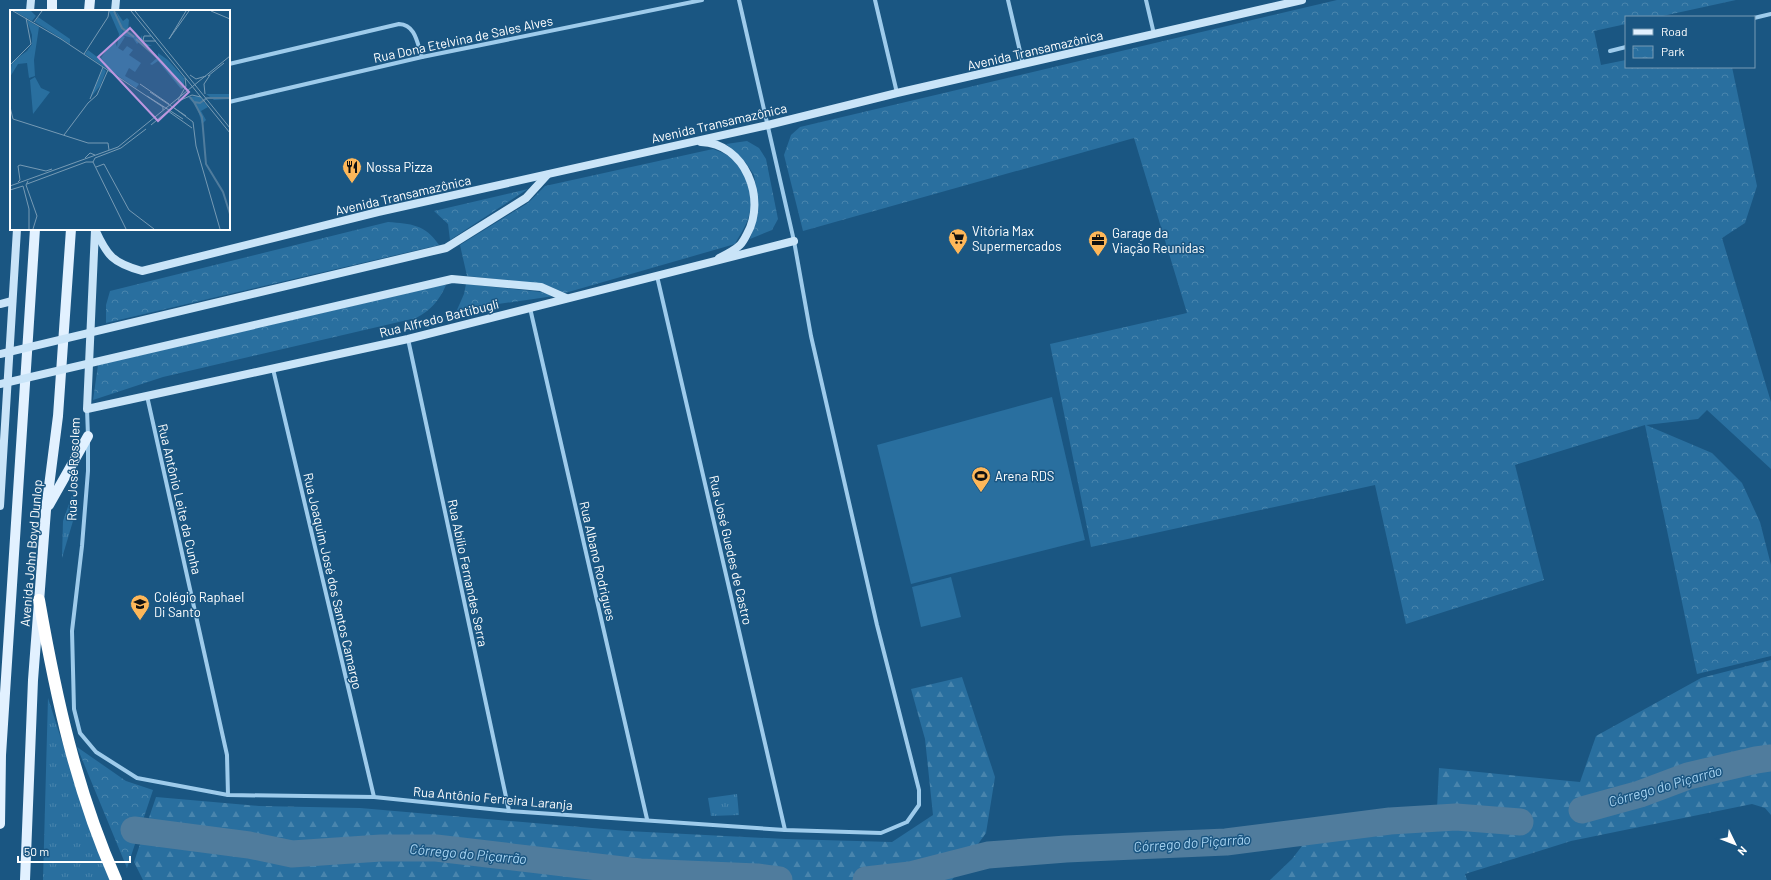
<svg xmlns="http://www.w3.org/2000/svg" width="1771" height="880" font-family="Barlow,sans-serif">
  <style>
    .grass { fill: url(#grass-tufts) }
    .forest { fill: url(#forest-firs) }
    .park { fill: url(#park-crowns) }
    .garden { fill: #296f9f }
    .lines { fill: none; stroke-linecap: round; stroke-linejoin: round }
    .river { stroke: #507c9d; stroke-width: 27 }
    .street { stroke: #9ecbeb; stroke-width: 4 }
    .secondary { stroke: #c9e4f8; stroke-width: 8 }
    .primary { stroke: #e2f1ff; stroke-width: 10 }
    .highway { stroke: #fff; stroke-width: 12 }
    .secondary-bridge { stroke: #c9e4f8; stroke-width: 8 }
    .labels { text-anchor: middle; stroke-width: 3; stroke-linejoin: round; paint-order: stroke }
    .street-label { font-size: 13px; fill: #fff; stroke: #1a5682 }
    .poi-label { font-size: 13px; fill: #fff; stroke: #1a5682; text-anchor: start }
    .water-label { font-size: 14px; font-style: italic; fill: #a9d5f3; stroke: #1a5682 }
    .inset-river { fill: none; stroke: #507c9d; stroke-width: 2 }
    .inset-road { fill: none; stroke: #769ab4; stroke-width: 1 }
    .view { fill: #bd96df; fill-opacity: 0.15; stroke: #bd96df; stroke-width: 2 }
    .inset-edge { fill: none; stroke: #fff; stroke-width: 2 }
  </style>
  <defs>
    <pattern id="grass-tufts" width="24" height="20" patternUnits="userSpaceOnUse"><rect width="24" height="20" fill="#296f9f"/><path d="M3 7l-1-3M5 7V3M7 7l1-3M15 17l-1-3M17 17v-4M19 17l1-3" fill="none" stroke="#4985ad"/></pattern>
    <pattern id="forest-firs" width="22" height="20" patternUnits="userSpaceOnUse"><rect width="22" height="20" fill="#296f9f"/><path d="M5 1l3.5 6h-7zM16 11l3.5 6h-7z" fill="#4985ad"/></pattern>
    <pattern id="park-crowns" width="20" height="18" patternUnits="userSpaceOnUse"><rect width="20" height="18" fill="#296f9f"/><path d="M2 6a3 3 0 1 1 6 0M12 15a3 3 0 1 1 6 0" fill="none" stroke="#4985ad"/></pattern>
  </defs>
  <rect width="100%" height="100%" fill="#1a5682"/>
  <g class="grass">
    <polygon points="75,487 73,521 62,558 63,521"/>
    <polygon points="48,698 91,832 111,880 43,880"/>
    <polygon points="737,794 739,815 711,816 708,798"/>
  </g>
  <g class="forest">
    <polygon points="1771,660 1771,815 1765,808 1752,804 1571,841 1465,874 1467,880 1270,880 1292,859 1305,842 1436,829 1439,768 1580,782 1596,736 1701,678"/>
    <polygon points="962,677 995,777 986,833 952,880 143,880 134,862 156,797 259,806 360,808 627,831 786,839 892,842 933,815 925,739 911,689"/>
  </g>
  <g class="park">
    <polygon points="1337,0 1736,0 1658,17 1626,17 1626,24 1594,31 1601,65 1626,60 1626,67 1732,67 1757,186 1745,223 1722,238 1771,402 1771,469 1707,410 1698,419 1646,425 1712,453 1742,483 1760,522 1771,565 1771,656 1697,674 1645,425 1515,465 1544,580 1406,624 1375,485 1091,547 1050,344 1187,313 1134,138 803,231 784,155 791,135 800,127"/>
    <polygon points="747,141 759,148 766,159 778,219 772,230 750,239 758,213 757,192 754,175 746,163 726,144"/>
    <path d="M713 149C717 151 722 152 725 154 746 166 756 197 748 219 745 228 739 236 735 244L565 293 544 284 467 276 460 245 528 203 545 186Z"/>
    <polygon points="528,189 450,240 448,224 434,211"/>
    <path d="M388 222C411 224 425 224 439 245L106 323V305L110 291Z"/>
    <polygon points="466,284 541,292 554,296 457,310 464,294"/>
    <path d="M442 285H446C439 301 431 310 416 318L163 377 93 400 98 365Z"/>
    <polygon points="77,747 126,781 153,790 127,868"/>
  </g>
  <g class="garden">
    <polygon points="1052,397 1085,540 911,584 877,445"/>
    <polygon points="951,577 961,617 921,627 912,587"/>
  </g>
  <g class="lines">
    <g class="river">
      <polyline points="1582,810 1640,794 1688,776 1756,760 1771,758"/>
      <polyline points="134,830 249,845 292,854 381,848 436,848 640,872 757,877 779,880"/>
      <polyline points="866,880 910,875 988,855 1066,849 1226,842 1390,821 1456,817 1520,822"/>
    </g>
    <g class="street">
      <polyline points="875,0 897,93"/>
      <polyline points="1008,0 1023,64"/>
      <polyline points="1146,0 1154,34"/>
      <polyline points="1754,18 1771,14"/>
      <polyline points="1610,51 1626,47"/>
      <path d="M229 64 399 24C416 25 417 43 422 57"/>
      <polyline points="229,102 422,57 702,0"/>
      <polyline points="657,276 785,830"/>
      <polyline points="530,308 647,819"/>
      <polyline points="408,339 509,811"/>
      <polyline points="273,369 374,797"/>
      <polyline points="147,396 227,755 228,795"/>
      <polyline points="87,409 88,436"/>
      <polyline points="88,442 88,471 82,546 72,631 74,709 80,733 96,752 137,778 228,795 374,797 509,811 785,830 881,833 907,822 919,805 919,790 877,625 811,336 794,241 739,0"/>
    </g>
    <g class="secondary">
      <polyline points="30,11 31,0"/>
      <polyline points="115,11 116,0"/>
      <path d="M701 142C745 143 767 199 747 234 745 238 743 242 740 245 735 250 725 255 719 258"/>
      <path d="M95 229C107 256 113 263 142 271L378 212 768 125 897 93 1302 0"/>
      <polyline points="95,230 87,409 408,339 794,241"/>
      <polyline points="0,304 12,301"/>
      <polyline points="0,506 17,229"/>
    </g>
    <g class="primary">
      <polyline points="52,11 52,0"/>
      <polyline points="89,11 90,0"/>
      <polyline points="49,505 88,436"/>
      <polyline points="0,824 1,755 35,229"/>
      <polyline points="25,880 33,680 46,510 58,416 71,229"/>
    </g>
    <path class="highway" d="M39 600C56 697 76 790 116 880"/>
    <g class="secondary-bridge">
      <polyline points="0,354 446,248 526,198 547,175"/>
      <polyline points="0,384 452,279 541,287 566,298"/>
    </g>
  </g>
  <defs>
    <symbol id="restaurant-pin" viewBox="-11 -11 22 30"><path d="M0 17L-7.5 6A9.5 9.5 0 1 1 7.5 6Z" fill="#feb759" stroke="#1a5682"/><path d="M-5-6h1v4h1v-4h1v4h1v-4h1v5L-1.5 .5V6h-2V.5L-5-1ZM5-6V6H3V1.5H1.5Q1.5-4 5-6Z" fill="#111"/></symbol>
    <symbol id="supermarket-pin" viewBox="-11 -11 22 30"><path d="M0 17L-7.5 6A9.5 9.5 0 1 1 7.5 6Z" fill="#feb759" stroke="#1a5682"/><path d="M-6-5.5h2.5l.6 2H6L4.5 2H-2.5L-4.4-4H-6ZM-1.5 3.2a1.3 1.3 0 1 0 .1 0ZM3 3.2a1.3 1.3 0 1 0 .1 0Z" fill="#111"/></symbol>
    <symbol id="office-pin" viewBox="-11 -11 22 30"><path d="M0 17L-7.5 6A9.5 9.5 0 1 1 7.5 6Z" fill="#feb759" stroke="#1a5682"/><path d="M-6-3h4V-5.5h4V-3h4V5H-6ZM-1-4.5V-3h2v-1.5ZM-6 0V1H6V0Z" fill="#111"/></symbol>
    <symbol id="stadium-pin" viewBox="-11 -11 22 30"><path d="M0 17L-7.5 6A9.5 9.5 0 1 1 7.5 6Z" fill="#feb759" stroke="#1a5682"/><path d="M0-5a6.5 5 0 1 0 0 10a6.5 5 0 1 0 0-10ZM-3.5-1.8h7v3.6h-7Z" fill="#111"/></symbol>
    <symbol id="school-pin" viewBox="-11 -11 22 30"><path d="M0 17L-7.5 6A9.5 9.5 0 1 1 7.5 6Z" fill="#feb759" stroke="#1a5682"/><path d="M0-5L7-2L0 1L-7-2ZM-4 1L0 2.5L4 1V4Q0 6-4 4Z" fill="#111"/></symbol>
  </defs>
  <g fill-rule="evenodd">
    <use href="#restaurant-pin" x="341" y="156" width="22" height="30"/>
    <use href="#supermarket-pin" x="947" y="227" width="22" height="30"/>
    <use href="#office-pin" x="1087" y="229" width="22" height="30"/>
    <use href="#stadium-pin" x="970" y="465" width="22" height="30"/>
    <use href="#school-pin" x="129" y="593" width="22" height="30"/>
  </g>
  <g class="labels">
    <g class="street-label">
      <text transform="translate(463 39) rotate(-12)" y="5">Rua Dona Etelvina de Sales Alves</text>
      <text transform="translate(1035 50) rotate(-13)" y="5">Avenida Transamazônica</text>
      <text transform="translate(719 123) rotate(-13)" y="5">Avenida Transamazônica</text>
      <text transform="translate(403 195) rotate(-13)" y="5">Avenida Transamazônica</text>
      <text transform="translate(439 318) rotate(-14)" y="5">Rua Alfredo Battibugli</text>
      <text transform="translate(73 469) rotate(-88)" y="5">Rua José Rosolem</text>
      <text transform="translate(180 499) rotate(77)" y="5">Rua Antônio Leite da Cunha</text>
      <text transform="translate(731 550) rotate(77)" y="5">Rua José Guedes de Castro</text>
      <text transform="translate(31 553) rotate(-85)" y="5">Avenida John Boyd Dunlop</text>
      <text transform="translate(598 561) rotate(77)" y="5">Rua Albano Rodrigues</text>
      <text transform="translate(468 573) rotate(78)" y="5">Rua Abílio Fernandes Serra</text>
      <text transform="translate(333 581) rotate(77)" y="5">Rua Joaquim José dos Santos Camargo</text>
      <text transform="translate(493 798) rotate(5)" y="5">Rua Antônio Ferreira Laranja</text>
    </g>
    <g class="poi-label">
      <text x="366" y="172">Nossa Pizza</text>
      <text x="972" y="236">Vitória Max<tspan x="972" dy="15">Supermercados</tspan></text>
      <text x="1112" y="238">Garage da<tspan x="1112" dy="15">Viação Reunidas</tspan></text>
      <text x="995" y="481">Arena RDS</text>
      <text x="154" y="602">Colégio Raphael<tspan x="154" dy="15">Di Santo</tspan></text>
    </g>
    <g class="water-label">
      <text transform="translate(1665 786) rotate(-16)" y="5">Córrego do Piçarrão</text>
      <text transform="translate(1192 843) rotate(-4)" y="5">Córrego do Piçarrão</text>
      <text transform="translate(468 854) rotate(5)" y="5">Córrego do Piçarrão</text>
    </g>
  </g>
  <g transform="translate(10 10)">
    <rect width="220" height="220" fill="#1a5682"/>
    <path d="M106 1 113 11 117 8 119 10 118 21 130 29 132 25 133 32 142 36H134L129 32 127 34 123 28 111 25 113 20ZM148 43 158 50 174 68V77L171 79 148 51 142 55 140 54 148 47ZM196 84H220V89L204 90ZM189 86 198 97 191 101 196 110 192 114 187 97 178 87Z" fill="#296f9f"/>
    <path d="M4 1H21L26 6 22 11ZM99 1H103L108 7 113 20 111 25 115 27 108 38 113 41 117 36 123 40 119 45 131 53 125 62 119 58 115 66 129 74 126 78 75 44 78 40 95 53 91 48 95 42 105 31 107 37 109 24ZM28 7 60 29V34L25 12ZM17 10 29 17 24 50 25 66 19 68 17 53 8 54 0 67 2 52 17 41 22 34V25ZM93 58 96 61 90 76 81 87ZM25 67 31 78 40 82 23 104 20 70Z" fill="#296f9f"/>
    <path d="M22 39 23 47 14 52 10 46Z" fill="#296f9f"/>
    <path class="inset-river" d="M104 1 112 18 124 27M126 29 152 52 173 78M180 87 184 92 190 93 197 88H220M184 92 192 107 196 154 213 182 220 204"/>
    <path class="inset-road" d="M3 1 51 29 153 97V100M121 1 220 123M125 1 220 118M176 1 159 29 179 1M201 1 220 9M24 12 32 1M141 26H134L133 31H146M74 44 98 7 99 1M0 55 21 34 16 8M180 65 186 69 196 66M198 66 214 53M130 74 159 94M140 82 176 106M195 84 194 74 200 65M137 86 173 109M80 89 93 57M168 90 176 76 175 68M171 90 182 85 191 87M0 97 3 109 78 133H98L99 140M163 97 183 112 186 136 210 219M158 101 182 118M141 115 170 91M54 125 78 93 87 85 98 60M75 148 80 143 85 145M85 148 111 138 136 119M83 152 116 219M86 157 94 154 119 200 144 219M18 171 16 175 27 206 23 219M8 172 10 170 8 156 10 155 36 161 42 159M17 174 76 152H83L85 148M0 176 108 137 220 46M13 176 19 199V219M0 180 13 176"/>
    <path class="view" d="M120 18 179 82 148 111 88 47Z"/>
    <rect width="220" height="220" class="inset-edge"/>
  </g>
  <rect x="1625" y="16" width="130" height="52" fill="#1a5682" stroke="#769ab4"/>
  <rect x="1633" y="29" width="20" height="6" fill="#e2f1ff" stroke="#769ab4"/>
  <text x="1661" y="36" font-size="12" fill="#ffffff">Road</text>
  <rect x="1633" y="46" width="20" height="12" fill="url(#park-crowns)" stroke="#769ab4"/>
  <text x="1661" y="56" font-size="12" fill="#ffffff">Park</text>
  <g transform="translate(1735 844) rotate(133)" stroke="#1a5682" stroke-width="3" paint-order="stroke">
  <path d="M0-3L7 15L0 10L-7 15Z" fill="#ffffff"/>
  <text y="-6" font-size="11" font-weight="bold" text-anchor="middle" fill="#ffffff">N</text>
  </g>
  <path d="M18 856v6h112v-6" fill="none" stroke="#ffffff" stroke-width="2"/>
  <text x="24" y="856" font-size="12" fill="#ffffff" stroke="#1a5682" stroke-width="3" paint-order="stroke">50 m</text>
</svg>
